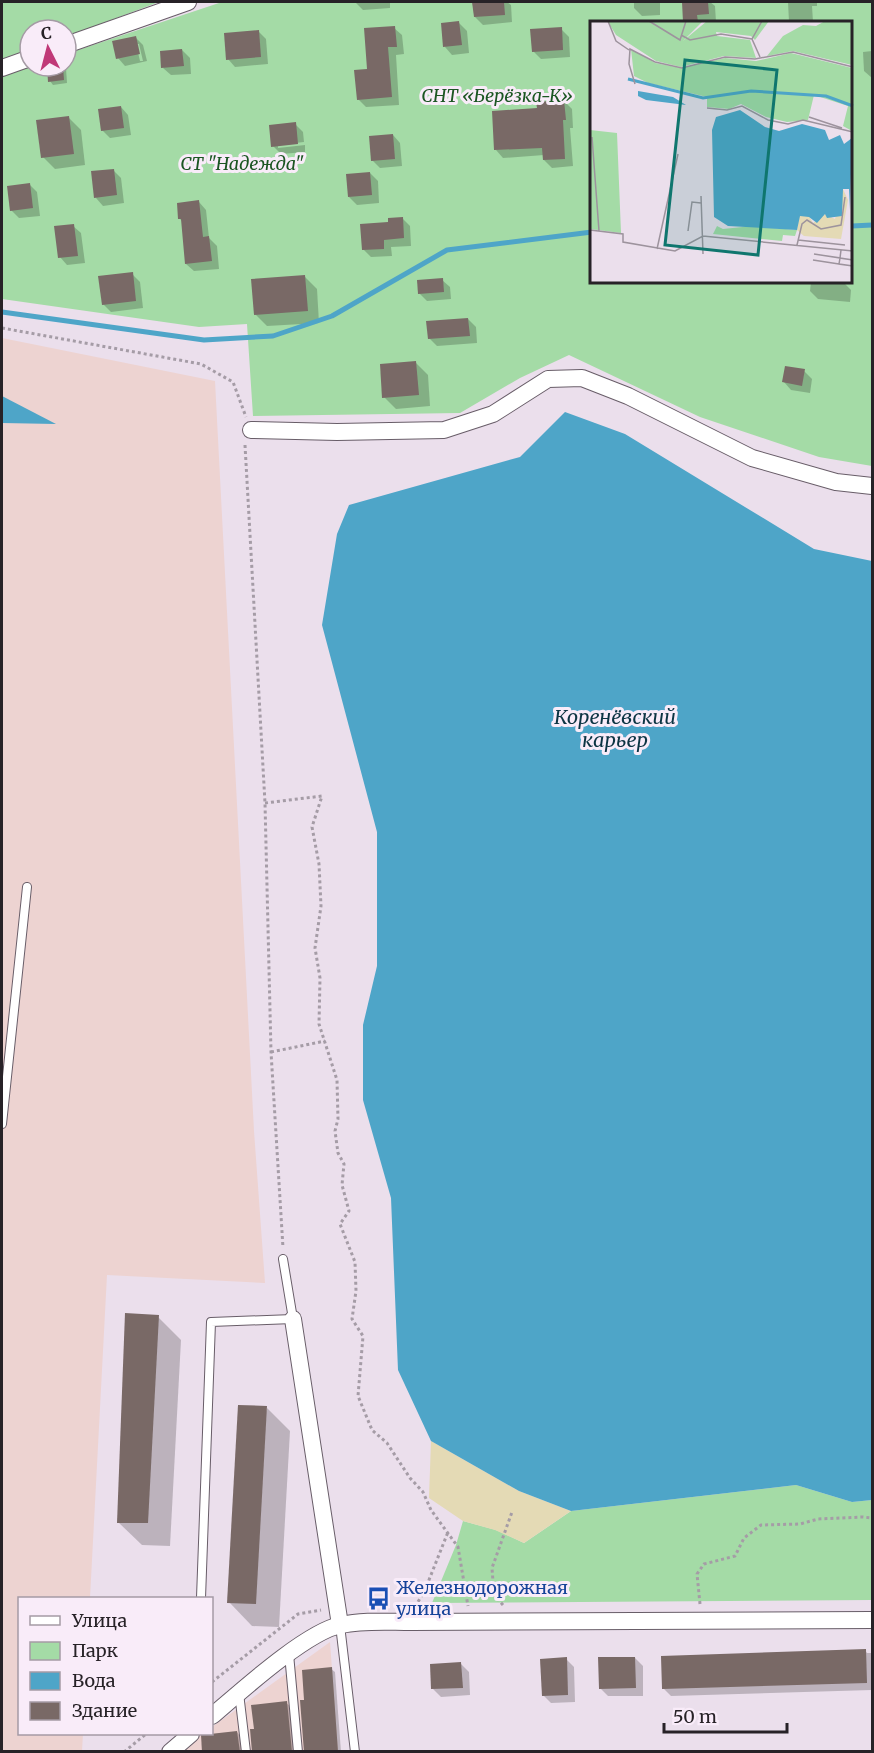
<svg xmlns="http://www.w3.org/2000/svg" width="874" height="1753" font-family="Merriweather,serif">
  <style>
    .industrial { fill: #edd3d1 }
    .green { fill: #a4dba6; fill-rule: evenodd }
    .sand { fill: #e4dab5 }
    .water { fill: #4ea5c8 }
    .shadow { fill: #0003; fill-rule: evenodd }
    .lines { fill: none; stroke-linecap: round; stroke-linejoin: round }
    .stream { stroke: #4ea5c8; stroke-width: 5 }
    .building { fill: #796966 }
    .service-casing { stroke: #685d68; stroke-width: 10 }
    .minor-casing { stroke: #685d68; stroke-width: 18 }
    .path { stroke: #a59ca6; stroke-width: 3; stroke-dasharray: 3 3; stroke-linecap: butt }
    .service { stroke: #fff; stroke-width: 8 }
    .minor { stroke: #fff; stroke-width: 16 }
    .labels { text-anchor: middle; stroke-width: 6; stroke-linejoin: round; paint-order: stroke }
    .park-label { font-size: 18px; font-style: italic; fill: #1b5622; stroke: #f9ecf9 }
    .transit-label { font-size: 18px; fill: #164399; stroke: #f9ecf9; text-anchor: start }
    .water-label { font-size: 20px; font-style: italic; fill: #0c3443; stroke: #f9ecf9 }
    .inset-river { fill: none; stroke: #4ea5c8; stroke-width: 3 }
    .inset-road { fill: none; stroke: #9d939d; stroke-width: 1.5 }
    .view { fill: #0f766e; fill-opacity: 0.15; stroke: #0f766e; stroke-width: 3 }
    .inset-edge { fill: none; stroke: #272227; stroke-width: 3 }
  </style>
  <rect width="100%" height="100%" fill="#ebdfec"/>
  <g class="industrial">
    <polygon points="2,338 215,381 254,1131 265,1283 107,1275 90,1598 20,1598 20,1734 83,1734 82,1751 2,1751"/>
    <polygon points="330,1642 338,1751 184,1752 200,1735 212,1734 212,1727"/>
  </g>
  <g class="green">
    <polygon points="2,2 159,2 66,37 66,30 30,30 30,49 2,59"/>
    <path d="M222 2H872V466L819 457 700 417 569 355 520 378 460 413 253 416 247 324 199 327 2 299V75L30 66H66V54ZM592 22H852V282H592Z"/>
    <polygon points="796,1485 852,1502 872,1500 872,1600 432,1603 456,1545 463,1521 496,1530 524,1543 571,1511"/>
  </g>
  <polygon class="sand" points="431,1441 519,1491 571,1511 524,1543 495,1530 463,1521 429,1498"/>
  <g class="water">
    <polygon points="2,396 56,424 2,423"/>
    <polygon points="565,412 625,434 814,549 872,561 872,1500 852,1502 796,1485 571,1511 519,1491 431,1441 398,1370 391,1198 363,1100 363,1025 377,966 377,832 322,625 337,534 349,505 520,457"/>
  </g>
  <g class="shadow">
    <polygon points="355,2 390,2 390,8 363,10"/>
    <polygon points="474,2 507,2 511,5 512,22 483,25 475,17"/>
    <polygon points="634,2 660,2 660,15 642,16 634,8"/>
    <polygon points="683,2 710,2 715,6 716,22 685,22"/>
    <polygon points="788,2 817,2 817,6 812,6 813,22 789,22"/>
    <polygon points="459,23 467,31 469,53 452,55 445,47"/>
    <polygon points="394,28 402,35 404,54 396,55 399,105 366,107 358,99 368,70"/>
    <polygon points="561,29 569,37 570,57 541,59 533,51"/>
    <polygon points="258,31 266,39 268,64 235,67 228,59"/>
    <path d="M135 37 143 45 147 61 125 66 118 58ZM136 44H139L143 61H140Z"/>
    <polygon points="182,50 190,58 191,74 171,75 163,68"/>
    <polygon points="872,51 872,78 864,71 863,52"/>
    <polygon points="48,66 64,66 66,68 67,83 53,85 50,81"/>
    <polygon points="564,101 572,109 573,128 570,128 573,166 552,168 544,160 544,155 503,158 496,150 538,110"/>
    <polygon points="121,107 128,115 131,135 110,138 102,130"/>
    <polygon points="69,118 81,130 85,165 55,169 43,157"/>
    <polygon points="295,124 303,132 304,142 278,145 278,148 305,145 305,152 281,154 273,146"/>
    <polygon points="393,135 400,143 402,166 380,168 372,160"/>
    <polygon points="113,170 121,178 124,203 103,206 96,198"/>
    <polygon points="370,173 378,181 379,203 357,205 349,197"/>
    <polygon points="29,184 37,192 40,216 19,218 11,210"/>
    <polygon points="199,202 206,210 209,238 217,246 219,269 194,271 186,264 182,221 180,219"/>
    <polygon points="402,218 410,226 411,246 391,247 392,256 371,257 363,249 390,223"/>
    <polygon points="73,226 81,233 85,263 67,265 60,257"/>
    <polygon points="132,274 140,282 143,308 111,312 103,304"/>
    <polygon points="305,277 317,289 319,323 267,326 255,314"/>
    <polygon points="442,280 450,287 451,299 427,301 419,293"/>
    <polygon points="811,282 843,282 851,290 850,302 818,299 810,291"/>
    <polygon points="468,319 476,327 477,343 437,346 429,338"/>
    <polygon points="416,363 428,375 430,406 396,409 384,397"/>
    <polygon points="804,371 812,379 810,393 791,390 784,382"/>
    <polygon points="158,1317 181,1340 170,1546 142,1545 118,1522"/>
    <polygon points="267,1408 290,1431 279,1627 252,1626 229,1602"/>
    <polygon points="865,1651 867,1653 872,1653 872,1690 671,1696 663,1688"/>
    <polygon points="635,1658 643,1666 643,1696 608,1696 600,1688"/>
    <polygon points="566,1659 574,1667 575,1702 551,1703 543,1695"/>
    <polygon points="461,1664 469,1672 470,1695 441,1697 433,1689"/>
    <polygon points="331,1669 335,1672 341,1752 306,1752 306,1701"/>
    <polygon points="286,1703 290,1706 294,1752 254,1752 255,1730"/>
    <polygon points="237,1732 240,1736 242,1752 204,1752"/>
  </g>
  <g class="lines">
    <g class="stream">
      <polyline points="852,226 872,225"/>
      <polyline points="2,312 204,340 273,336 332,316 447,250 592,232"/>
    </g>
  </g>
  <g class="building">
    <polygon points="472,2 504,2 505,15 474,17"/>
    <polygon points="682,2 708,2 709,14 697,15 698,22 683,22"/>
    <polygon points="459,21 462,45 443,47 441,23"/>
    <polygon points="395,26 397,47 388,47 392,97 357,100 354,70 367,69 364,28"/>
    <polygon points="562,27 563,50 532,52 530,29"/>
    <polygon points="259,30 261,57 226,60 224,33"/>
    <polygon points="136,36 140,54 116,59 112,41"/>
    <polygon points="182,49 184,66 161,68 160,51"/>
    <polygon points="47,66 63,66 64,80 48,82"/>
    <polygon points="564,100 566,120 563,120 565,159 543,160 542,148 494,150 492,111 537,108 536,102"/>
    <polygon points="121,106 124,128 101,131 98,109"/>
    <polygon points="69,116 74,154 41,158 36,120"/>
    <polygon points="296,122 298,144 271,147 269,125"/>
    <polygon points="393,134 395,159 371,161 369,136"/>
    <polygon points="114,169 117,195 94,198 91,171"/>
    <polygon points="370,172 372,195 348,197 346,174"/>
    <polygon points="30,183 33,208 10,211 7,186"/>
    <polygon points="199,200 203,237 209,236 212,261 185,264 181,219 178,219 177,203"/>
    <polygon points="403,217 404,238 384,240 384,249 362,250 360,224 388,222 388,218"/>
    <polygon points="74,224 78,256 58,258 54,226"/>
    <polygon points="133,272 136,301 102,305 98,276"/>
    <polygon points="305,275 308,311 254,315 251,279"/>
    <polygon points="443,278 444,292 418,294 417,280"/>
    <polygon points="468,318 470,336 428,339 426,321"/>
    <polygon points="416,361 419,395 382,398 380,364"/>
    <polygon points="785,366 805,369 802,386 782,382"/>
    <polygon points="125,1313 159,1315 148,1523 117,1523"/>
    <polygon points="238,1405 267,1406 256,1604 227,1603"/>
    <polygon points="866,1649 867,1683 662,1689 661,1656"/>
    <polygon points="567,1657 568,1695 542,1696 540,1659"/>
    <polygon points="598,1657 635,1657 636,1688 599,1689"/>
    <polygon points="461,1662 463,1688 431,1689 430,1664"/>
    <polygon points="332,1667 338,1752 304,1752 300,1700 304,1700 302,1670"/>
    <polygon points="287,1701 292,1752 252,1752 250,1729 254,1729 251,1705"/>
    <polygon points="237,1731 240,1752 202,1752 201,1735"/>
  </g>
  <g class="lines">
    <defs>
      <g id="service">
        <polyline points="2,1124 27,887"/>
        <polyline points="201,1598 211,1322 293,1319 283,1259"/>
        <polyline points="340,1625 355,1752"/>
        <polyline points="289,1654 298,1752"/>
        <polyline points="239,1693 246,1752"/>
      </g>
      <g id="minor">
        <polyline points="66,45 188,2"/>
        <polyline points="2,68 30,58"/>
        <polyline points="251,430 337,432 444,430 493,414 548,379 582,378 628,396 752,458 836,482 872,486"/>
        <polyline points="293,1319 340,1625"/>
        <path d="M212 1716C239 1693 307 1631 341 1625 363 1620 388 1622 411 1622L872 1620"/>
        <polyline points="170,1752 191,1734"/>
      </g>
    </defs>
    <use href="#service" class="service-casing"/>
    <use href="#minor" class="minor-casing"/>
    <g class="path">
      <polyline points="2,328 201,364 233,382 246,417"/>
      <polyline points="245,445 265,803 271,1052 283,1248"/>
      <polyline points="265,803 322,796 312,827 319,864 321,906 315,948 320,978 319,1024 337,1080 338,1119 335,1131 338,1153 344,1164 342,1185 349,1211 340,1224 355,1262 356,1291 352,1319 363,1336 358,1396 372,1430 387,1443 410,1478 423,1492 431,1510 458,1547 468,1606"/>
      <polyline points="271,1052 325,1041"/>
      <polyline points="700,1604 697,1574 704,1564 735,1556 744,1538 761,1525 800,1524 818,1519 863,1517 872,1518"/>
      <polyline points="503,1605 494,1595 492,1568 512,1512"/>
      <polyline points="415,1607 425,1590 448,1532"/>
      <polyline points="212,1682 298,1614 321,1610"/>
      <polyline points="124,1752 146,1734"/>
    </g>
    <use href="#service" class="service"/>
    <use href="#minor" class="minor"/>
  </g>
  <defs>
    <symbol id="bus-bare" viewBox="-9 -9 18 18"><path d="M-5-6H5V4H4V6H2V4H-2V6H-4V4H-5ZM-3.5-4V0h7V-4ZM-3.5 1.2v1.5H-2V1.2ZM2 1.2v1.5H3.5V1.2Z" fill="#1a4fb4" stroke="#f9ecf9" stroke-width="2.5" paint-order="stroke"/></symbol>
  </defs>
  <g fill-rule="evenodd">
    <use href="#bus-bare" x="362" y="1582" width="33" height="33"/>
  </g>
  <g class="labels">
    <g class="park-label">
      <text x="497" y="102">СНТ «Берёзка-К»</text>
      <text x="242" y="170">СТ "Надежда"</text>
    </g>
    <g class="transit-label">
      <text x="396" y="1594">Железнодорожная<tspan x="396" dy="21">улица</tspan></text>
    </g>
    <g class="water-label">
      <text x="615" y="724">Коренёвский<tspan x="615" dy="23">карьер</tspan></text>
    </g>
  </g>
  <g transform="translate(590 21)">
    <rect width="262" height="262" fill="#ebdfec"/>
    <path d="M113 0 93 20 117 0H179L165 19 161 15 126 11 127 15 160 19 166 37 134 35 91 46 66 40 26 14 18 1ZM235 0H262V44L203 30 177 35 193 15 213 4 226 5ZM41 28 65 42 91 47 135 37 166 40 201 32 262 47V110L253 105 258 85 224 74 218 99 197 101 176 96 151 83 139 88 117 86V76L58 62 44 55ZM0 109 27 112 31 212 0 208ZM127 205 133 208 162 205 207 209 205 215 193 214 192 220 123 213Z" fill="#a4dba6"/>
    <path d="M253 168 258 179 251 218 214 215 207 209 209 195H219L223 202 235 193 245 198Z" fill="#e4dab5"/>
    <path d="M48 70 83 76 96 84 56 79 48 75ZM150 89 175 106 189 110 212 103 235 109 239 119 250 114 254 123 262 117 260 189 259 168H253L252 195 237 197 235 193 227 202 219 196 210 195 207 209 138 205 124 196 122 109 126 96Z" fill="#4ea5c8"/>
    <path class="inset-river" d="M38 58 113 77 161 70 236 75 263 85"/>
    <path class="inset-road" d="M18 0 26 20 39 29M59 0 90 19 96 0M91 14 100 19 131 13 162 18M170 36 162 18 172 0M45 63 39 43 40 28 65 41 92 47 135 36 165 38 203 31 263 46M117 87 137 89 152 85 178 99 198 103 213 99 263 111M219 96 252 107M2 116 9 210M111 175 113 233M0 209 33 213V221L85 230 113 215 263 230M98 210 102 181 111 182M208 219 255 224M207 224 212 203 217 199 231 208 251 204 255 176M67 228 88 133M251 229 250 237 263 239M224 233 250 237 249 243 263 245M223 239 249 243"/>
    <path class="view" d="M95 39 187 49 168 234 75 224Z"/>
    <rect width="262" height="262" class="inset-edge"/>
  </g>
  <rect width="874" height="1753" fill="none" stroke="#272227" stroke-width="6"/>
  <rect x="18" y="1597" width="195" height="138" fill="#f9ecf9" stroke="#a59ba5" stroke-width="1.5"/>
  <rect x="30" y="1616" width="30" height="9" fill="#ffffff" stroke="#a59ba5" stroke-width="1.5"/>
  <text x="72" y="1627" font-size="18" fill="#272227">Улица</text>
  <rect x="30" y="1642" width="30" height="18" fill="#a4dba6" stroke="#a59ba5" stroke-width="1.5"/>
  <text x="72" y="1657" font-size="18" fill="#272227">Парк</text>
  <rect x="30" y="1672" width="30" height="18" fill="#4ea5c8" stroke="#a59ba5" stroke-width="1.5"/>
  <text x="72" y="1687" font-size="18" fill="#272227">Вода</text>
  <rect x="30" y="1702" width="30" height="18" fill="#796966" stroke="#a59ba5" stroke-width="1.5"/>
  <text x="72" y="1717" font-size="18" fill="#272227">Здание</text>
  <g transform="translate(48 48) rotate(354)"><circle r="28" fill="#f9ecf9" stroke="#a59ba5" stroke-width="1.5"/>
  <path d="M0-4.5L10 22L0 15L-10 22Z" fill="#c03978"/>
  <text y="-9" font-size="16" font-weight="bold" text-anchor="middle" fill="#272227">С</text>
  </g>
  <path d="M664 1723v9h123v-9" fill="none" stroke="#272227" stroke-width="3"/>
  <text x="673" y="1723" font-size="18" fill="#272227" stroke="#f9ecf9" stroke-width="4.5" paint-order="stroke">50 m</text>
</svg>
